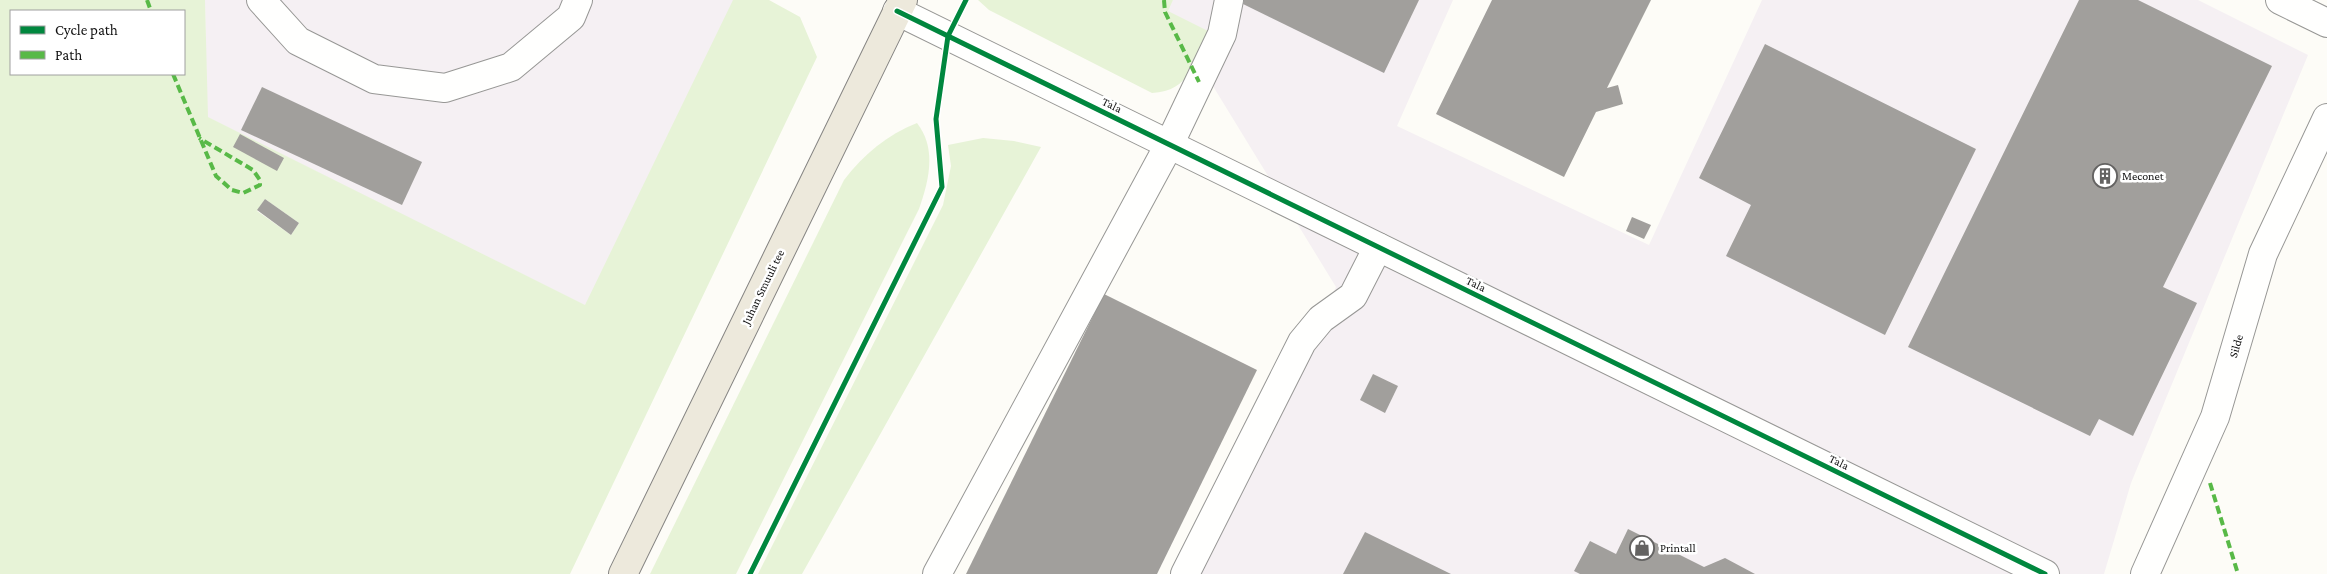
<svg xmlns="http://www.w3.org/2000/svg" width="2327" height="574" font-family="'Crimson Pro',serif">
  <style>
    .industrial { fill: #f5f0f3 }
    .green { fill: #e7f3d7; fill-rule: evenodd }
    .building { fill: #a19f9c }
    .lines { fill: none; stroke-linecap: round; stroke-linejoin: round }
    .minor-casing { stroke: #979795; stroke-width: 30 }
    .major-casing { stroke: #858482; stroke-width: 30 }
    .minor { stroke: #fffffe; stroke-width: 28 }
    .major { stroke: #ede9dc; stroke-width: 28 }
    .quiet { stroke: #58b947; stroke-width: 4; stroke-dasharray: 8 4; stroke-linecap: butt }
    .cycleway-casing { stroke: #fff; stroke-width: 8 }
    .cycleway { stroke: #00873e; stroke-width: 5 }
    .labels { text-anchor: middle; stroke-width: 5; stroke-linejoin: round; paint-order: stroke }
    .street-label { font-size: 12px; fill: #111; stroke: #fff }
    .poi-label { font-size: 12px; fill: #111; stroke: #fff; text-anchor: start }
  </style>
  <rect width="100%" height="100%" fill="#fdfcf7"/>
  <g class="industrial">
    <polygon points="205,0 736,0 586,306 207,117"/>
    <polygon points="1173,0 1453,0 1397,126 1649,245 1762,0 2198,0 2308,55 2131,483 2104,574 1200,574 1336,287 1167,11"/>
  </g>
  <g class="green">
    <path d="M0 0H205L208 117 585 305 733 0H769L800 17 817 57 570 574H0ZM11 11H184V74H11ZM265 199 299 223 291 235 257 211Z"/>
    <path d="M978 0H1173L1168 11 1208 31C1193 62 1191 91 1152 93L989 10Z"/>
    <path d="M917 123C937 149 929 180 919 209L736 574H650L844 180C864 154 887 135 917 123Z"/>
    <polygon points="983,138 1014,141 1041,147 802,574 758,574 943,205 951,166 948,145"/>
  </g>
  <g class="building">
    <polygon points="1244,0 1419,0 1384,73 1243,4"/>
    <polygon points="1492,0 1651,0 1607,88 1618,85 1623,104 1596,112 1564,177 1436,114"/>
    <polygon points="2079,0 2138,0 2272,66 2163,287 2197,303 2133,436 2099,419 2090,436 1908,347"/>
    <polygon points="1765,44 1976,149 1885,335 1726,256 1751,205 1699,178"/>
    <polygon points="262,87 422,162 402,205 241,130"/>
    <polygon points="240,134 284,158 277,171 233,147"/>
    <polygon points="265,199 299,223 291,235 257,210"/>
    <polygon points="1632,217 1651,225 1644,239 1626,231"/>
    <polygon points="1104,294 1257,370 1157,574 966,574"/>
    <polygon points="1373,374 1398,386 1385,413 1360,400"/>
    <polygon points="1628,529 1704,567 1725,558 1755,574 1580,574 1574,571 1590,541 1616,554"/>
    <polygon points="1365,532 1451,574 1343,574"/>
  </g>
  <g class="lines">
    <defs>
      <g id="minor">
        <polyline points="261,0 298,41 374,79 445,88 511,67 571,17 578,0"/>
        <polyline points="2280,0 2327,23"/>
        <polyline points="897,11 2045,574"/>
        <polyline points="937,574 1169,145 1222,34 1229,0"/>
        <polyline points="1185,574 1302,342 1321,319 1353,296 1378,247"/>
        <polyline points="2145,574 2215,417 2263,254 2327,118"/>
      </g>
      <polyline id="major" points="623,574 903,0"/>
    </defs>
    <use href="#minor" class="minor-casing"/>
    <use href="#major" class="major-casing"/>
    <use href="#minor" class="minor"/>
    <use href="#major" class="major"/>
    <g class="quiet">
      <polyline points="147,0 151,11"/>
      <polyline points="1164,0 1165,12 1199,82"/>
      <polyline points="173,74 216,176 232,190 243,193 260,185 260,180 253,170 199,138"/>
      <polyline points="2210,483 2238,574"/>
    </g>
    <defs>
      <g id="cycleway">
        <polyline points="897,11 2045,574"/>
        <polyline points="750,574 942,187 936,119 948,36 966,0"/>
      </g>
    </defs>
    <use href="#cycleway" class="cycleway-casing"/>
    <use href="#cycleway" class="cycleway"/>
  </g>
  <defs>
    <symbol id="building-ring" viewBox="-11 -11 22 22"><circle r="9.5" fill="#fff" stroke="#646362" stroke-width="1.5"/><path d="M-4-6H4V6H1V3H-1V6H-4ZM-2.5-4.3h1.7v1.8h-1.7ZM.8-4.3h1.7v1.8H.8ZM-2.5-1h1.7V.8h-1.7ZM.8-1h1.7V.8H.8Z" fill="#646362"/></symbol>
    <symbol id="shop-ring" viewBox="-11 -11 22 22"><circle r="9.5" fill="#fff" stroke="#646362" stroke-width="1.5"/><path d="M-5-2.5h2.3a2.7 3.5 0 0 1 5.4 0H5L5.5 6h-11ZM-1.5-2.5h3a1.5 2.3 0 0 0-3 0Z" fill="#646362"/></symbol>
  </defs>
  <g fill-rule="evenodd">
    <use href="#building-ring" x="2091" y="162" width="28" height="28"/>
    <use href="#shop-ring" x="1628" y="534" width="28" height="28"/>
  </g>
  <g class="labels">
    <g class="street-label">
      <text transform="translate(1112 105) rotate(26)" y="4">Tala</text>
      <text transform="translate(1476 284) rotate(26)" y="4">Tala</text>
      <text transform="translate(763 287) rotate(-64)" y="4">Juhan Smuuli tee</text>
      <text transform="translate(2236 346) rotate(-74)" y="4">Silde</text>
      <text transform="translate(1839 462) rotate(26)" y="4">Tala</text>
    </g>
    <g class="poi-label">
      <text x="2122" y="180">Meconet</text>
      <text x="1660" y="552">Printall</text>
    </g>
  </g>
  <rect x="10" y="10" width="175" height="65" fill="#ffffff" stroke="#a0a0a0"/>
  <rect x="20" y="26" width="25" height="8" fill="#00873e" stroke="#a0a0a0"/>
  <text x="55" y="35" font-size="15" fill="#111111">Cycle path</text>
  <rect x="20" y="51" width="25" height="8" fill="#58b947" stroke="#a0a0a0"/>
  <text x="55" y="60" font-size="15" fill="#111111">Path</text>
</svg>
